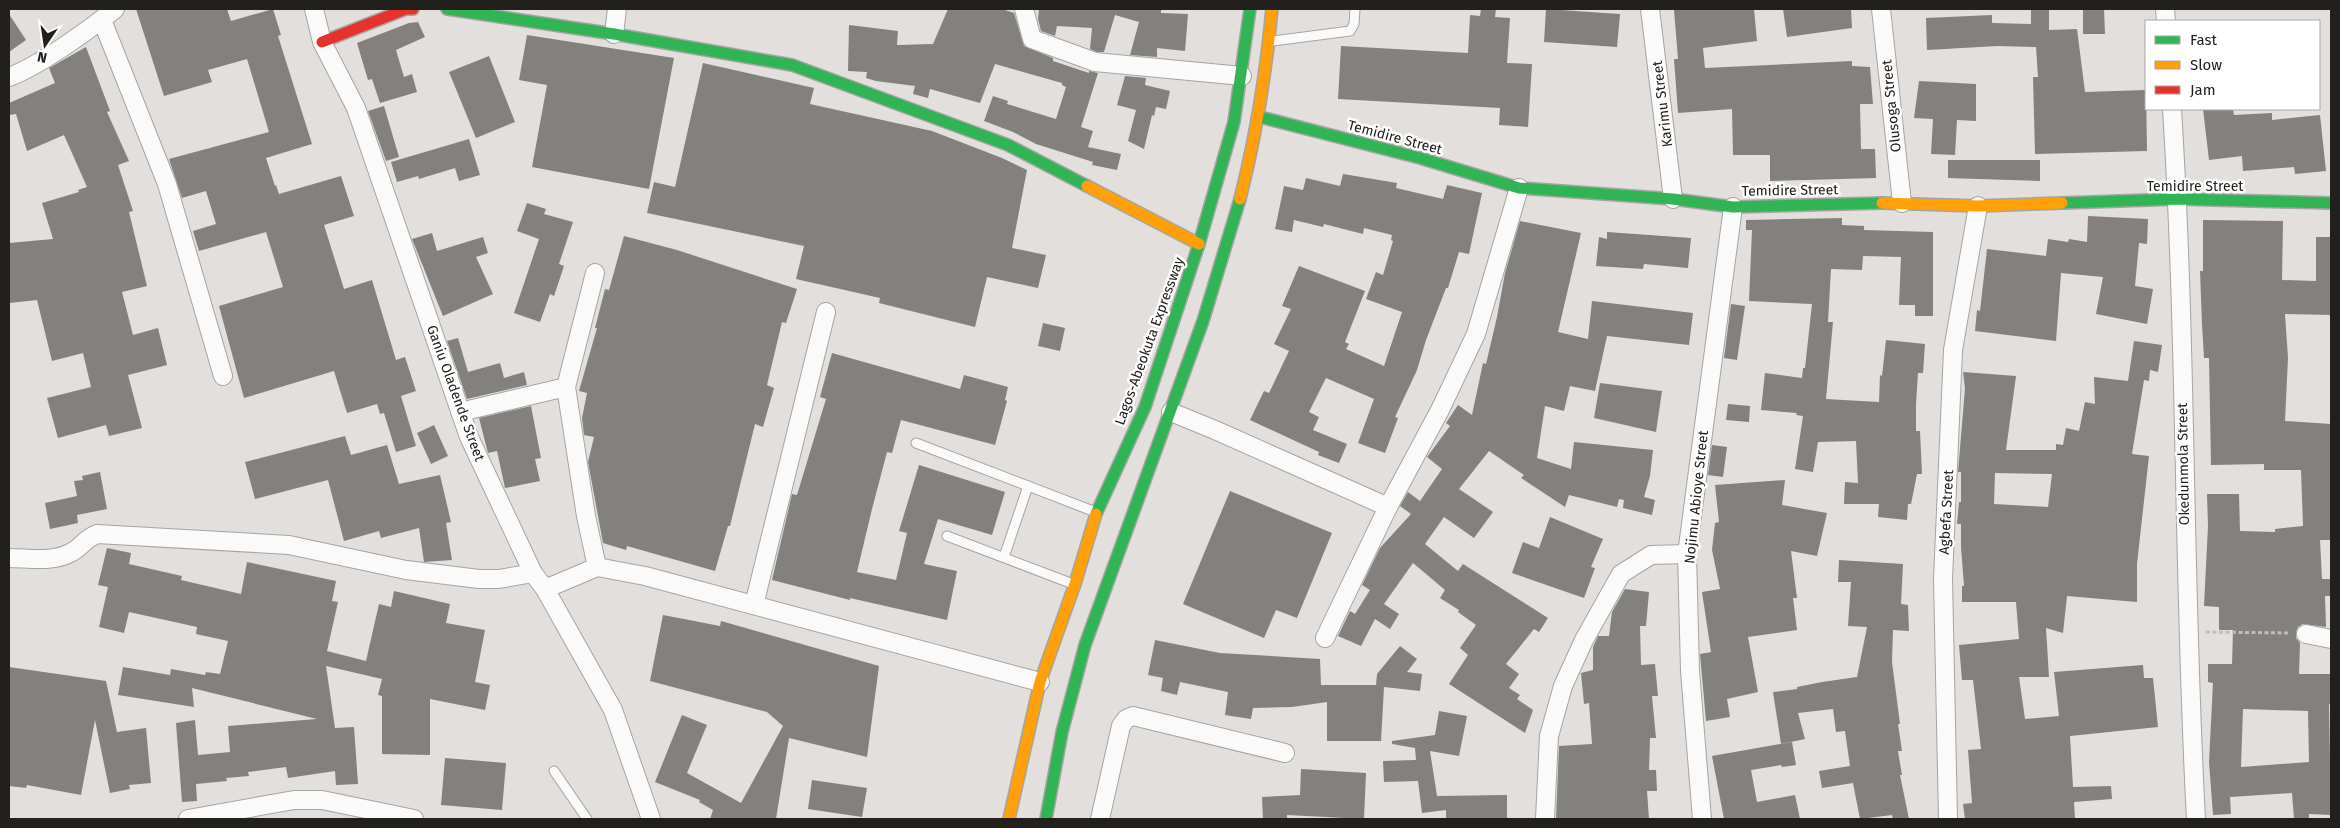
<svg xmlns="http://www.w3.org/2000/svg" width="2340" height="828" font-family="'Fira Sans',sans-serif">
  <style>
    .building { fill: #83817e; fill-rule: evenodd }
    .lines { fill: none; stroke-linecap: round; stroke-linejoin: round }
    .lane-casing { stroke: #a6a4a1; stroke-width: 11 }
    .street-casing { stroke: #a6a4a1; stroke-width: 20 }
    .fast-casing { stroke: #a6a4a1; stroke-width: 14 }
    .slow-casing { stroke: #a6a4a1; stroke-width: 14 }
    .jam-casing { stroke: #a6a4a1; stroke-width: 14 }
    .path { stroke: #bfbdbd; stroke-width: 3; stroke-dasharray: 4 2.5; stroke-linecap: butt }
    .lane { stroke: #fbfafa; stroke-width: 9 }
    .street { stroke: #fbfafa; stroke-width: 18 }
    .fast { stroke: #30b455; stroke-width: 11 }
    .slow { stroke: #ff9f0a; stroke-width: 11 }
    .jam { stroke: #e5322d; stroke-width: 11 }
    .labels { text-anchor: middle; stroke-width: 5; stroke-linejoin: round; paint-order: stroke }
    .street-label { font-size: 14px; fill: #22201d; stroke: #fff }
  </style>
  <rect width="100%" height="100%" fill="#e2dfdc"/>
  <g class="building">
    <polygon points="136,9 227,9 231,21 273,9 281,35 278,36 312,144 266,158 275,186 276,185 279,194 341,176 354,216 324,225 344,289 372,280 396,360 405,357 416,391 401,396 416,446 396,452 384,413 380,414 377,404 347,413 334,371 244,398 219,306 283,287 266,232 199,251 193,231 216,224 206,191 182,198 169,159 269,132 247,59 208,70 212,82 164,96"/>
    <polygon points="948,9 1002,9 1014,13 1024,46 1053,58 1053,61 1089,73 1089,71 1098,73 1081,127 1093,131 1088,147 1121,154 1117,170 1092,165 1093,162 1036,144 1013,132 984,121 993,96 1008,101 1007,104 1056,119 1066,87 1062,85 1062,83 995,64 980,103 930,89 928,98 913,94 915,86 876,81 866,78 867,72 848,71 849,25 898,31 897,45 933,44"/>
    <polygon points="1039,9 1161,9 1161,13 1188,14 1185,51 1157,48 1157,57 1130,55 1139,22 1115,15 1104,52 1097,52 1090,49 1092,28 1057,26 1055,36 1041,31 1038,19"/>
    <polygon points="1481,9 1496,9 1495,17 1510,18 1507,63 1532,64 1528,127 1499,125 1500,108 1338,99 1341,46 1468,53 1470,15 1480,16"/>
    <polygon points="1546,9 1620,14 1617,47 1544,42"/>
    <polygon points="1754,9 1757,41 1703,48 1705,68 1852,61 1852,66 1870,67 1873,104 1860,104 1861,149 1875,149 1876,178 1770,181 1770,155 1733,155 1732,109 1678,113 1674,59 1678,59 1674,10"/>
    <polygon points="1783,9 1851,9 1852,28 1787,37"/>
    <polygon points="2031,9 2049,9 2049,30 2077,29 2085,92 2146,90 2147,151 2035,154 2033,77 2038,77 2036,47 1997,46 1927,50 1926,18 1992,15 1992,23 2031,24"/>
    <polygon points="2083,9 2104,9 2105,34 2083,34"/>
    <polygon points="9,14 26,40 9,52"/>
    <polygon points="418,22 425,37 396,50 404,77 412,74 417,92 380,103 372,79 368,80 357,43 409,23"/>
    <polygon points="527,35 674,58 649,189 532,167 547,85 519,80"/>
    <polygon points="86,47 110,111 107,112 129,161 118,165 133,211 129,212 147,286 122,292 133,335 158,328 167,365 128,375 142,428 109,436 106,425 58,438 47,398 91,387 83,353 52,361 37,300 9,303 9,243 53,239 42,203 79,192 78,190 87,187 64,135 27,151 16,114 9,115 9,103 55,83 49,68"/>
    <polygon points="489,56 515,122 476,138 449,72"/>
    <polygon points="703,63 814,88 810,104 932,131 1002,158 1027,170 1012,248 1046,255 1038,288 987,277 975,327 879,303 880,298 796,279 804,246 647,213 654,182 675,187"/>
    <polygon points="1125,76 1146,78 1145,85 1170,91 1166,109 1156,107 1154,116 1152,115 1144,149 1128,141 1136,110 1117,105"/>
    <polygon points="1919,81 1976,84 1976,121 1957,120 1955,155 1931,154 1933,119 1914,118"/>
    <polygon points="384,106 399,157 386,161 368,111"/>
    <polygon points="2203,109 2233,109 2234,115 2272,113 2272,120 2320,115 2326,171 2295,174 2294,167 2243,171 2242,156 2209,160"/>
    <polygon points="469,139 480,175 459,181 455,168 419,179 418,176 397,182 391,162"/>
    <polygon points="1948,160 2040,160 2040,181 1948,178"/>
    <polygon points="1343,174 1397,183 1396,188 1443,199 1447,185 1482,193 1469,254 1459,252 1448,288 1446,288 1426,340 1417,370 1395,417 1398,418 1385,453 1358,443 1374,399 1326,378 1309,412 1319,417 1313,430 1347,444 1339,463 1318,455 1319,452 1250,420 1264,391 1269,393 1289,351 1274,344 1291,309 1282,306 1299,266 1365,291 1345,342 1349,344 1346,349 1384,366 1402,312 1366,299 1376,272 1383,275 1393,241 1391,240 1392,235 1364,228 1363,234 1324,224 1323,227 1294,220 1292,232 1275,229 1284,186 1303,190 1306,178 1340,186"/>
    <polygon points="527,203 546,209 544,214 573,222 559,264 564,266 554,296 550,294 540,322 514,313 539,239 517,231"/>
    <polygon points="2088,216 2148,219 2147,244 2139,243 2135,286 2153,289 2147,324 2096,314 2103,277 2061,273 2056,341 1975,331 1977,310 1980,311 1987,249 2046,256 2048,239 2068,242 2069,239 2087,242"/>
    <polygon points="1842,218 1842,225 1864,226 1864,230 1933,232 1933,316 1915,316 1915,305 1899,305 1901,257 1863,256 1862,270 1831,269 1828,322 1833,322 1826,399 1879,402 1880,375 1882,376 1886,340 1925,344 1923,373 1918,373 1916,404 1916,431 1920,431 1922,474 1917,474 1911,504 1908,504 1907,520 1878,517 1879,504 1844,504 1845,482 1858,483 1856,441 1818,442 1813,472 1795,469 1803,416 1796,415 1797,413 1761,410 1765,373 1802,378 1803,368 1805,368 1812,304 1749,301 1752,230 1746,230 1746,220"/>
    <path d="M2203 220 2283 221 2282 280 2316 281V237H2331V315L2285 314 2288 358 2285 421 2331 424V540H2320L2322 579H2331V596H2325L2326 627 2303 624 2298 627 2296 632V638L2300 643 2299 674H2331V704H2329L2331 815 2309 814V819H2294L2292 793 2230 797 2231 814 2213 815 2209 762 2213 683 2208 682V664H2232L2233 630H2219V607L2204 606 2208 526 2207 494H2239L2240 531 2275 532V529L2303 526 2301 470H2264V464L2211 465 2209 358H2204L2202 324 2200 271H2203ZM2243 709 2308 711 2309 762 2241 767Z"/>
    <polygon points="1520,221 1581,233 1558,332 1588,339 1592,301 1693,313 1689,345 1607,336 1595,391 1570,386 1564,411 1545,406 1537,458 1571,469 1574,442 1653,450 1650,476 1644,497 1655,500 1652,515 1623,508 1624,500 1619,499 1617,507 1569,495 1565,507 1521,478 1524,475 1489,451 1459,489 1493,512 1474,538 1444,517 1425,544 1458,571 1463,564 1548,618 1539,632 1534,629 1506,664 1519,674 1509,688 1520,695 1517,699 1533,710 1525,733 1449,684 1468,655 1460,648 1476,625 1458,612 1459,610 1440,598 1445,590 1413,563 1384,604 1399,614 1390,629 1375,619 1361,646 1338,636 1350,611 1355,614 1370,590 1362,585 1380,548 1411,514 1400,506 1408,492 1420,501 1442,469 1427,457 1450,426 1446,423 1458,405 1472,415 1483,363 1486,364 1497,317 1505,273"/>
    <polygon points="1607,232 1691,238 1688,268 1644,264 1643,269 1596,266 1599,237 1607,239"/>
    <polygon points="432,233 437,251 483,237 488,253 476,257 493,294 443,316 412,239"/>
    <polygon points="624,236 677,250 797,289 786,323 782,322 767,385 774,388 763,427 755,424 730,526 728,526 715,571 627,546 626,550 603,543 588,462 594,437 584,435 582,418 587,393 579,391 597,328 595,328 605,289 609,290"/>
    <polygon points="1731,304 1745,306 1737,360 1724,358"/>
    <polygon points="1043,323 1065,328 1060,351 1038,346"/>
    <polygon points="458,338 468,372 500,363 504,378 524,372 527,385 467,399 447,341"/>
    <path d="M2134 341 2162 345 2158 372 2150 370 2149 381 2144 380 2132 454 2149 456 2137 564V602L2067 596 2063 633 2046 628 2049 677H2019L2025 719 2059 716 2054 672 2143 665 2144 678H2153L2158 727 2070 736 2073 787 2111 786 2112 799 2074 802 2075 819H1965L1963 804 1972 803 1968 750 1981 749 1973 680H1962L1959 645 2019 639 2016 602H1962V586H1964L1961 547V524H1957L1959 502H1961V472H1958L1965 388 1963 372 2016 376 2006 450H2056V444L2063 445 2066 428 2079 431 2085 402 2095 404 2094 377 2128 381ZM1995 473 2052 474 2048 507 1994 504Z"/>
    <polygon points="832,353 960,389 964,375 1008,387 1005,400 1007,401 995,445 901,420 892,453 887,452 872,509 857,572 896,580 907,533 899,531 919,465 1005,492 992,535 938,519 924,564 957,571 947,620 850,598 850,600 772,580 792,494 797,495 826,399 820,397"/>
    <polygon points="1600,383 1662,391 1656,432 1594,418"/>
    <polygon points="1728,404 1750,406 1749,422 1726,420"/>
    <polygon points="531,406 541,458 535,459 540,481 505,488 497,451 488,453 479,418"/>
    <polygon points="434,425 448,456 431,464 417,433"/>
    <polygon points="345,436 351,455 387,445 399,484 440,475 451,522 446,523 452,560 424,562 419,528 381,538 379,531 344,541 328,480 255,499 245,462"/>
    <polygon points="1712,445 1727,447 1723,477 1708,475"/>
    <polygon points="100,472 107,509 77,515 78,523 50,529 45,503 77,496 74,481 83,480 82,476"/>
    <polygon points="1785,480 1782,505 1827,513 1817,556 1791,551 1797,598 1793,598 1797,630 1748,637 1758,692 1727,699 1730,717 1706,721 1700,654 1711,652 1702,592 1720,589 1712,550 1715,523 1719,522 1715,485"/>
    <polygon points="1230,491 1332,533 1297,618 1276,610 1264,638 1183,604"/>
    <polygon points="1550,517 1603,539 1591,567 1595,568 1584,598 1512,573 1523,542 1539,548"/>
    <polygon points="107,548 131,553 129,564 182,576 181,580 241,594 247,562 336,581 332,601 338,602 327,651 366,661 379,604 391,607 394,591 450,604 446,623 485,630 475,682 490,685 485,710 430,699 430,755 382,754 382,696 378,695 382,679 326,666 335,728 354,727 358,784 336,785 335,771 288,778 286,767 248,772 249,776 226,778 227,781 196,784 197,801 182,802 176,723 195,720 198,755 230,752 228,726 317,719 192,688 194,707 118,695 123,667 170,675 171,669 205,675 206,672 220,674 228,641 196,634 197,627 129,612 124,633 99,627 108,587 98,585"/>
    <polygon points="1839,560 1903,564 1901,604 1908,605 1909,631 1893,630 1892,662 1900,724 1898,724 1902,751 1898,751 1902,775 1900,775 1909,819 1893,819 1892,815 1860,819 1853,783 1822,788 1819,771 1850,766 1845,731 1836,732 1833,709 1798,713 1805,739 1781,744 1773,692 1797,689 1797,687 1822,682 1857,677 1867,627 1848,626 1851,582 1838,582"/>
    <polygon points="1625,589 1649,592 1646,626 1640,626 1641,665 1655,664 1658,696 1652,696 1656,738 1650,738 1649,770 1656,770 1657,791 1647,791 1649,819 1556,819 1559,746 1592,744 1589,703 1584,704 1581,673 1593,670 1593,647 1598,636 1609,636 1612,612"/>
    <polygon points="663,615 720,626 721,621 879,666 867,757 789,738 776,819 710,819 713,810 699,802 700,800 655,782 682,715 707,725 687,773 741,803 783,726 767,712 650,681"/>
    <polygon points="1155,640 1220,653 1320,659 1321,685 1376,685 1377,674 1400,646 1417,659 1407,672 1422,674 1420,691 1384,687 1381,741 1327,741 1327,702 1292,707 1253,708 1251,719 1225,715 1228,692 1180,682 1177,695 1161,691 1163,678 1148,675"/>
    <polygon points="9,667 106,681 117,732 146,728 151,783 129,785 130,789 110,793 95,720 81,795 27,785 26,788 9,786"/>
    <polygon points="1439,711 1467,716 1459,756 1430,751 1437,796 1507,795 1507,819 1446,819 1446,810 1422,813 1418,781 1384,782 1383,761 1416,760 1415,748 1392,744 1392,741 1435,735"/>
    <polygon points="1792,742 1796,765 1782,767 1781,765 1751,770 1757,802 1795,795 1800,819 1724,819 1712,756"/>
    <polygon points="445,758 506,763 502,810 441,805"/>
    <polygon points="1301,769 1366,773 1364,819 1287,815 1287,819 1263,819 1262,797 1300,795"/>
    <polygon points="812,780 867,788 862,817 808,809"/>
  </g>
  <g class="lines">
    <defs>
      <g id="lane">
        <polyline points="1273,41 1350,31 1354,24 1355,9"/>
        <polyline points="916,443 1093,511"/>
        <polyline points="947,536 1073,584"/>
        <polyline points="1004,557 1028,486"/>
        <polyline points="554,771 587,819"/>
      </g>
      <g id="street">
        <polyline points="314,9 322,42 356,108 469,437 533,573 545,589 613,710 651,819"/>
        <polyline points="1024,9 1032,39 1095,62 1242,76"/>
        <polyline points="1650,9 1673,199"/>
        <polyline points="1881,9 1902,203"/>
        <polyline points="2165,9 2166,21"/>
        <polyline points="102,20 167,184 223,376"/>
        <polyline points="614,34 617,9"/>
        <path d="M9 77C39 66 89 30 115 9"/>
        <path d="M2172 109C2187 345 2183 583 2196 819"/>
        <polyline points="595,273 566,387 586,516 597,567"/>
        <polyline points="460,412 566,387"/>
        <polyline points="1171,412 1215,430 1388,507 1440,410 1476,334 1519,188"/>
        <path d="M9 558C29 558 53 563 72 552 83 546 83 540 97 534L289 545 406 570 479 579H499L533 573"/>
        <polyline points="545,589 597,567 645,576 1040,682"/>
        <polyline points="754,605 826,312"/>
        <polyline points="2306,634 2331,639"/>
        <polyline points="1325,638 1388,507"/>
        <polyline points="188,819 294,800 322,800 414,819"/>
        <polyline points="1100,819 1121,726 1126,719 1133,716 1285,753"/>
        <polyline points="1545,819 1549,736 1563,686 1584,640 1621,574 1651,555 1687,554"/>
        <polyline points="1702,819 1690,671 1687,554 1733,207"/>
        <polyline points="1948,819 1943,579 1953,350 1978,206"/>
      </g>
      <g id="fast">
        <polyline points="447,9 614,34 792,65 1008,145 1087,186"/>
        <polyline points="1260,117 1420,158 1519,188 1673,199 1733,207 1882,203"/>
        <polyline points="2062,203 2178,199 2331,203"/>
        <polyline points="1096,514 1145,407 1199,244 1234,122 1250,9"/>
        <polyline points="1046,819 1062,732 1085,645 1203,321 1240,199"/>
      </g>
      <g id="slow">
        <polyline points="1087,186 1199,244"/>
        <path d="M1240 199C1256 136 1266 74 1272 9"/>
        <polyline points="1882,203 1978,206 2062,203"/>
        <polyline points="1009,819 1040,682 1075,584 1096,514"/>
      </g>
      <polyline id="jam" points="322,42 406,9 413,9"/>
    </defs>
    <use href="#lane" class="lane-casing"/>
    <use href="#street" class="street-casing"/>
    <use href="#fast" class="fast-casing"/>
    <use href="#slow" class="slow-casing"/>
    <use href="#jam" class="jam-casing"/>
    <polyline class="path" points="2206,632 2290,633"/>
    <use href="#lane" class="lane"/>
    <use href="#street" class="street"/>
    <use href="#fast" class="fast"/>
    <use href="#slow" class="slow"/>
    <use href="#jam" class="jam"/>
  </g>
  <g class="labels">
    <g class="street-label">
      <text transform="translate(1662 104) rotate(-97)" y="5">Karimu Street</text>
      <text transform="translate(1891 106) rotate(-96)" y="5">Olusoga Street</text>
      <text transform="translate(1395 137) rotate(15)" y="5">Temidire Street</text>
      <text x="2195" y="191">Temidire Street</text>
      <text transform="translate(1790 190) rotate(-1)" y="5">Temidire Street</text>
      <text transform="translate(1149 341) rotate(-70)" y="5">Lagos-Abeokuta Expressway</text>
      <text transform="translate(456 393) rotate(70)" y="5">Ganiu Oladende Street</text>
      <text transform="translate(2183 464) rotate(-91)" y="5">Okedunmola Street</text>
      <text transform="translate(1696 497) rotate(-84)" y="5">Nojimu Abioye Street</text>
      <text transform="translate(1946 512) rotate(-87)" y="5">Agbefa Street</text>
    </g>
  </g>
  <rect width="2340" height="828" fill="none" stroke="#22201d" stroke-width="20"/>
  <rect x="2145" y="20" width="175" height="90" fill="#ffffff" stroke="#a7a6a5"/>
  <rect x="2155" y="36" width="25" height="8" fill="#30b455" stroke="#a7a6a5"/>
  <text x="2190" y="45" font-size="15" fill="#22201d">Fast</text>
  <rect x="2155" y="61" width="25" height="8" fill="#ff9f0a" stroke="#a7a6a5"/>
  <text x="2190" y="70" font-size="15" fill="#22201d">Slow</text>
  <rect x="2155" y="86" width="25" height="8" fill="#e5322d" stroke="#a7a6a5"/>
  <text x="2190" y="95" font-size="15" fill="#22201d">Jam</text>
  <g transform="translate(45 45) rotate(193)" stroke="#ffffff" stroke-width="4" paint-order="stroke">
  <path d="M0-4L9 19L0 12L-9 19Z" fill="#22201d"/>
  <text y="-8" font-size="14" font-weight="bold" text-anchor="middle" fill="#22201d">N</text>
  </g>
</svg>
